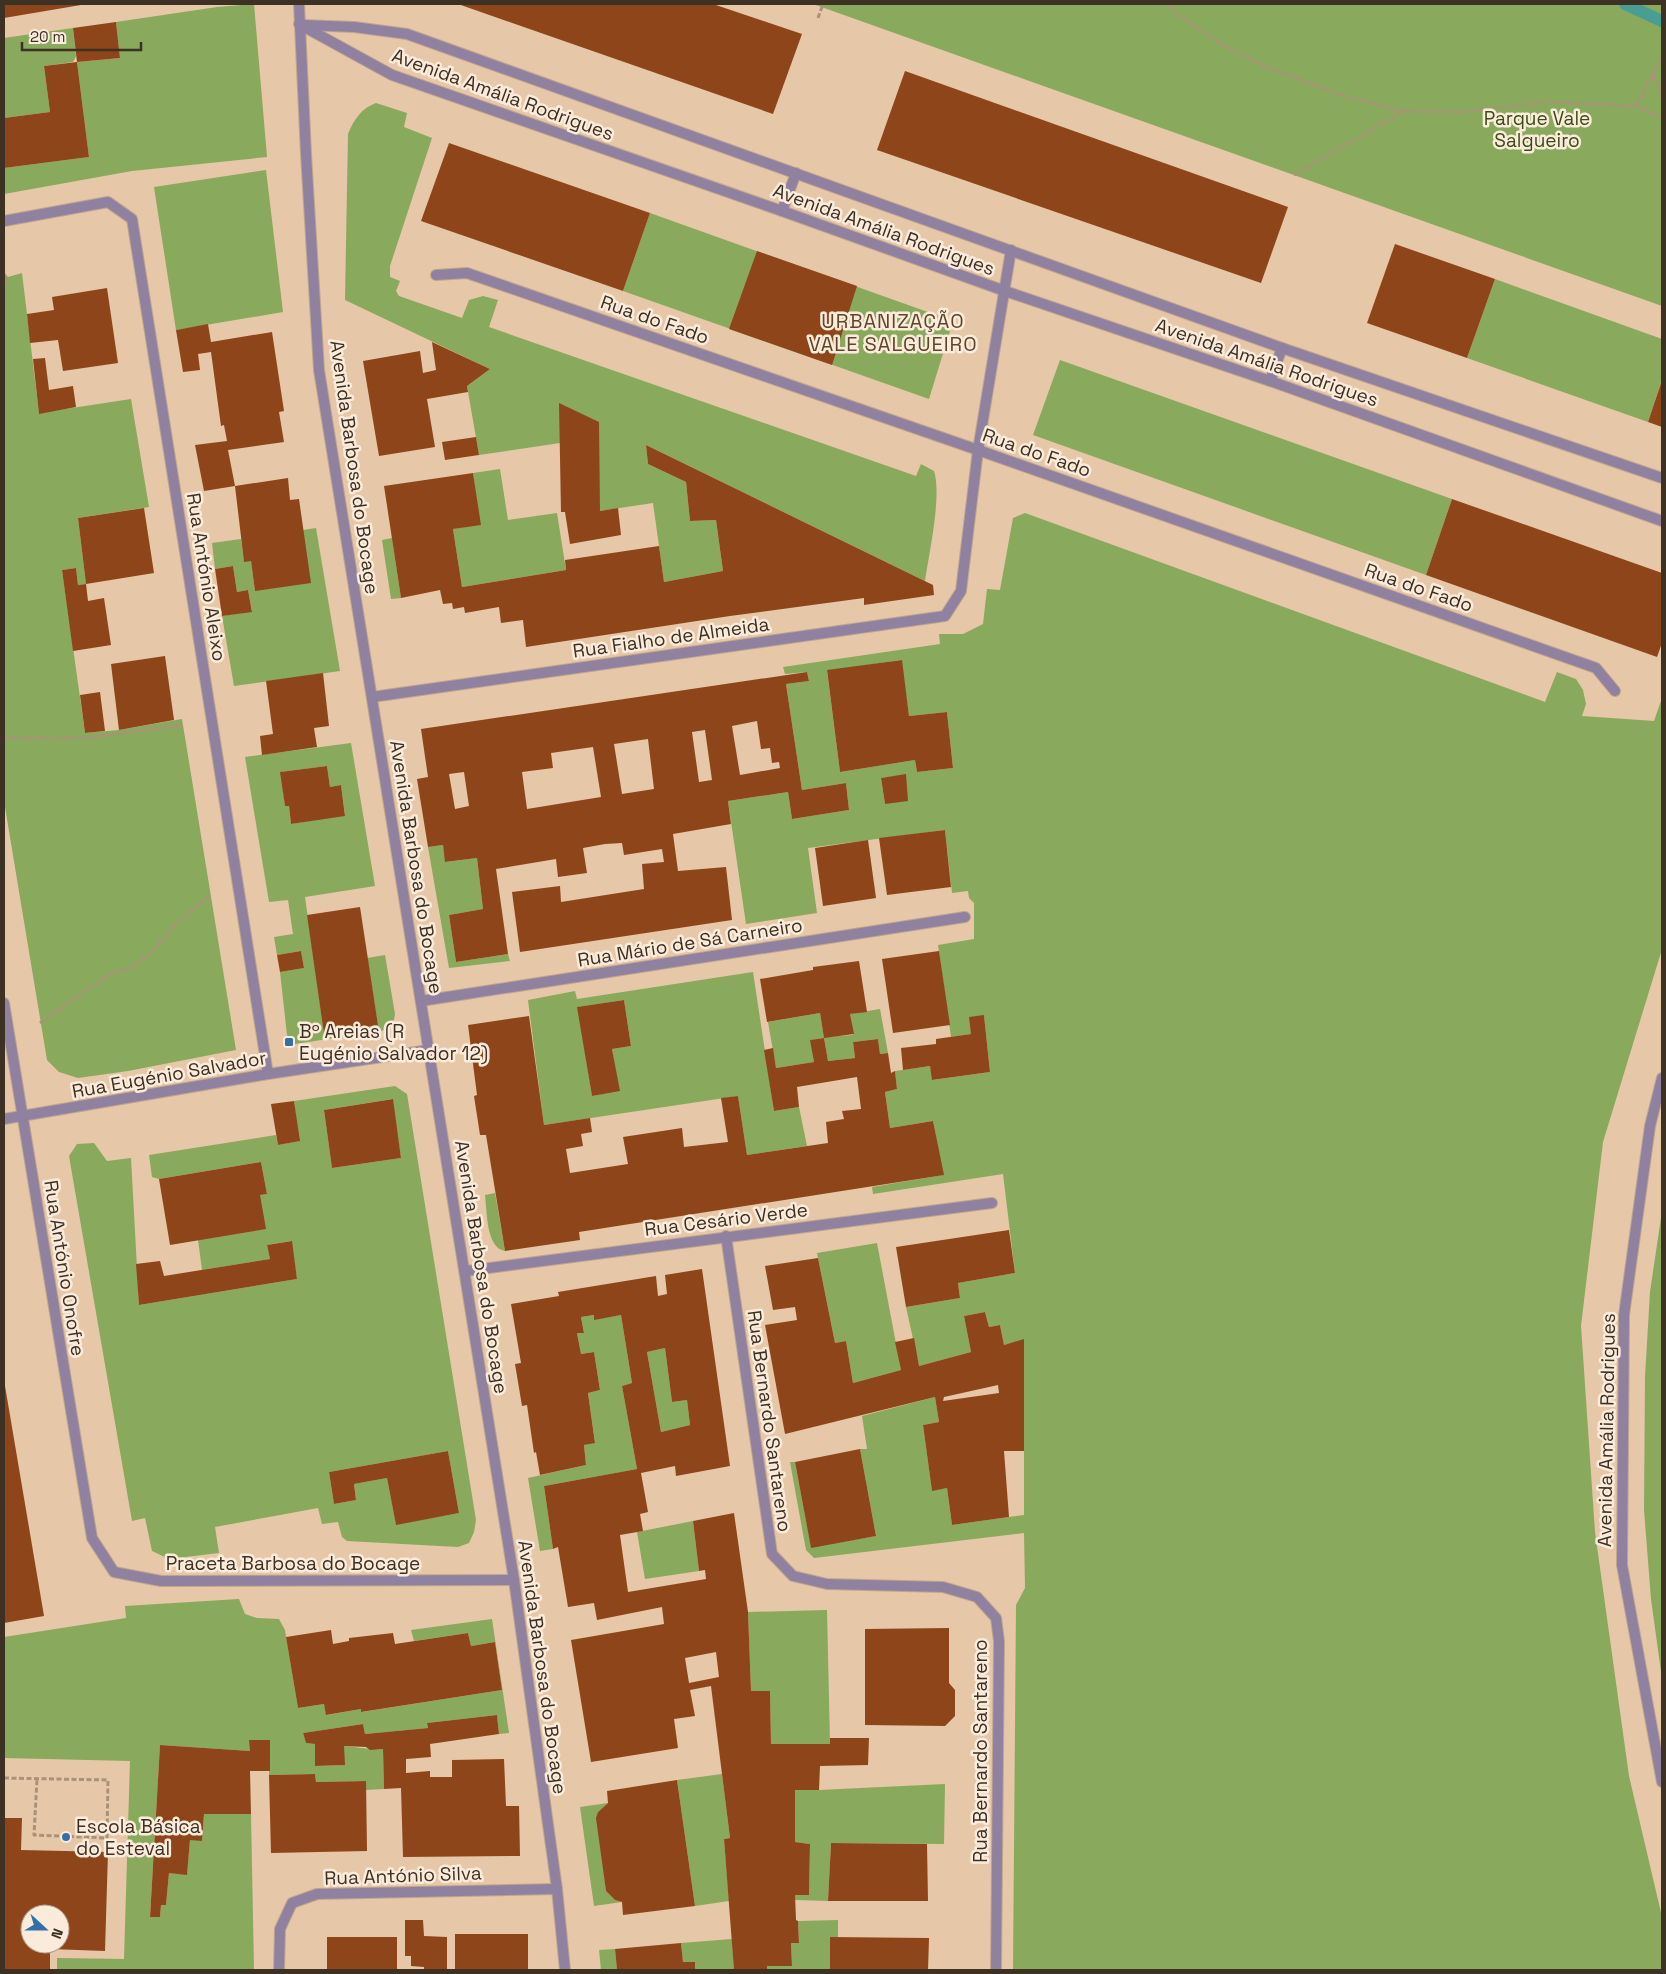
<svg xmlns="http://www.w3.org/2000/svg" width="1666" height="1974" font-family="'Space Grotesk',sans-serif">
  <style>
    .green { fill: #89a95d; fill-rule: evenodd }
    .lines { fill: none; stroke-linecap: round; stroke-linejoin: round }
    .stream { stroke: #489e93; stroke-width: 12 }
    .building { fill: #8e4519; fill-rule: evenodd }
    .minor-casing { stroke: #c1a68b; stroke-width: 12 }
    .path { stroke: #aa9279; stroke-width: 3; stroke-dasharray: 5 2.5; stroke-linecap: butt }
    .minor { stroke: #9181a1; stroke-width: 10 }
    .poi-dot { fill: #3271a8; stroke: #fbebdb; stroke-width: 2 }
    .labels { text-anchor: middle; stroke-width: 5; stroke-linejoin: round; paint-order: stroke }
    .street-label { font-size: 19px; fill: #3d3124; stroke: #fbebdb }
    .park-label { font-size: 19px; fill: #384e15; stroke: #fbebdb }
    .poi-label { font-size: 19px; fill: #3d3124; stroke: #fbebdb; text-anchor: start }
    .neighbourhood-label { font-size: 20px; letter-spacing: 1px; fill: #5f462a; stroke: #fbebdb }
  </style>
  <rect width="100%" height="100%" fill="#e6c7a8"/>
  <g class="green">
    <polygon points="254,4 267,157 132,171 4,194 4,168 89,157 77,62 120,58 116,22 217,7"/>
    <polygon points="813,4 1662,4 1662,306"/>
    <polygon points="73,28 76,56 73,62 44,66 50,112 4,118 4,38"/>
    <path d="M376 103 407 113 404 127 432 138 390 266V277L400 281 396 291 399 296 462 318 469 300 483 296 498 300 489 327 916 476 921 464 934 471C942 495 929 554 925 581L646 445 648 464 686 482 690 521 716 520 723 571 664 582 653 503 600 511 560 443 479 455 467 386 490 369 345 300 348 134C354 119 362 108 376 103Z"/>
    <polygon points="266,170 283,312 176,330 154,187"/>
    <polygon points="650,213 953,321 929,399 623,291"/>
    <polygon points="4,272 8,277 22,273 39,413 131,399 149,507 78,518 86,584 78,585 76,568 62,570 85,733 119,730 182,719 236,1050 128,1071 78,1078 59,1072 47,1060 4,801"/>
    <polygon points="1495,279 1662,339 1662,379 1648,422 1467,358"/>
    <polygon points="1060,360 1452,499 1426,575 1033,435"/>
    <polygon points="500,469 508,520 557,513 566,570 462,587 453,529 480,524 473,473"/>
    <path d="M1025 513 1545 702 1557 672 1576 679 1583 690 1586 704 1582 716 1654 721 1662 698V949L1603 1142 1581 1326 1595 1532 1629 1776 1662 1917V1970H1013L1016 1605 1025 1588 1024 1533 814 1558 806 1550 790 1462H795L811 1547 876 1536 860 1449H867L862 1416 935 1397 939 1422 923 1425 932 1490 947 1488 952 1525 1024 1515V1340L1004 1345 1000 1325 989 1327 985 1312 964 1316 971 1352 919 1366 906 1307 960 1298 958 1283 1015 1273 1003 1174 873 1194 872 1187 943 1175 933 1121 890 1128 885 1092 897 1089 895 1071 930 1066 933 1080 990 1072 984 1015 971 1034 951 1037 938 945 974 939V903L969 898 968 891 952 893 945 830 808 848 817 913 746 924 728 801 788 792 792 819 849 810 846 783 802 790 786 684 809 681 807 672 785 674 783 667 940 644 939 634H963L983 624 987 589 1000 590 1013 518ZM901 660 909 716 947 712 953 768 917 772 915 760 840 772 827 671ZM905 775 885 804 881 778Z"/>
    <polygon points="316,528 340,671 234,686 222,616 252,611 248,590 237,592 233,566 215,569 212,543 241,539 244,561 251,561 255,591 303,530"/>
    <polygon points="392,538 401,598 391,599 382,540"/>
    <path d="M351 743 375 886 305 897 324 1033 378 1025 367 958 385 955 395 1014 394 1020 386 1030 295 1044 287 1035 280 972 304 968 301 951 277 955 274 937 293 934 288 900 269 902 245 757ZM327 766 330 787 341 785 345 815 291 824 289 806H285L281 772Z"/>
    <polygon points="443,845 446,862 477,858 483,909 449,915 456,962 508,954 510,961 449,968 428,847"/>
    <path d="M753 972 774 1111 799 1107 807 1146 747 1155 738 1096 544 1125 528 1000 575 991 577 999ZM624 1000 631 1046 612 1049 619 1090 592 1096 578 1007Z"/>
    <polygon points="880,1009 888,1053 880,1054 878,1039 853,1042 855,1058 828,1061 824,1038 811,1040 814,1062 776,1068 768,1022 820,1013 824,1037 853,1035 850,1014"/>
    <path d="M395 1086 407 1094 476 1520 474 1532 469 1543 458 1547 347 1541 342 1537 338 1522 322 1524 318 1508 215 1527 219 1553 169 1559 152 1551 145 1518 132 1521 69 1156 77 1144 94 1143 107 1161 131 1158 139 1305 297 1279 291 1241 267 1245 270 1259 202 1270 198 1240 260 1195 267 1194 261 1162 159 1179 152 1177 149 1155 276 1135 278 1145 299 1141 294 1101ZM392 1099 401 1158 332 1168 324 1110ZM448 1451 459 1513 396 1524 387 1478 354 1484 356 1500 334 1504 329 1472Z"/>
    <path d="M495 1193 505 1251C486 1248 487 1211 485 1195Z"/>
    <polygon points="1662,1211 1662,1679 1651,1599 1644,1510 1645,1377 1650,1292"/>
    <polygon points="877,1243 901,1370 853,1383 846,1341 835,1343 817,1253"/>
    <polygon points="594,1315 594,1319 621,1315 632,1383 622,1386 637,1469 544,1486 553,1549 540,1551 528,1478 586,1465 584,1445 595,1442 588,1393 600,1390 594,1352 581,1354 577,1333 584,1332 581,1317"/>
    <polygon points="665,1348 672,1402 687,1400 690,1425 661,1432 647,1352"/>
    <polygon points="693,1521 699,1571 645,1579 637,1532"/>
    <path d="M239 1599 245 1614 257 1618 279 1619 285 1630 298 1708 324 1704 327 1715 361 1709 362 1712 502 1690 495 1642 471 1646 468 1633 414 1641 411 1630 492 1619 509 1733 499 1734 497 1715 427 1723 428 1728 365 1734 363 1724 303 1733 306 1743 315 1744 316 1766 344 1765V1746C358 1747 370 1750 383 1749L384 1789 366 1790V1781L316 1782 315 1774 269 1775 270 1741 250 1740V1751L160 1745 150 1917H160L161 1905H166L169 1873 187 1874 190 1840H202L204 1814H251L254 1970H57V1958L124 1959 130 1761 4 1758V1637L126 1618 125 1606Z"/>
    <polygon points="827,1610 830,1744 771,1744 770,1691 751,1691 748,1612"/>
    <polygon points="722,1774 730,1838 724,1839 729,1901 695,1906 677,1780"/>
    <polygon points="945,1784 944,1844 831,1843 828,1901 795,1900 795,1895 809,1895 810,1844 795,1842 795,1790 819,1790"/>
    <polygon points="608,1803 598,1812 606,1891 615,1900 622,1902 594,1906 580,1807"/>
    <polygon points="838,1920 838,1937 830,1938 830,1970 767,1970 767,1966 792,1966 791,1943 799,1942 798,1921"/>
    <polygon points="732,1939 734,1970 695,1970 695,1962 683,1962 681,1943"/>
    <polygon points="615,1949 617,1970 601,1970 599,1950"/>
  </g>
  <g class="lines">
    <polyline class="stream" points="1625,4 1662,21"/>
  </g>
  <g class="building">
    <polygon points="4,4 81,4 81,5 4,18"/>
    <polygon points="458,4 713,4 802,34 773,114"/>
    <polygon points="116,22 120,58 77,62 73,28"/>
    <polygon points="77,62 89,157 4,168 4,118 50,112 44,66"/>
    <polygon points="905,71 1288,207 1261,283 877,150"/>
    <polygon points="449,143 650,213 623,291 421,221"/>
    <polygon points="1395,244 1495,279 1467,358 1367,323"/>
    <polygon points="757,251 857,286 832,365 729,329"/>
    <polygon points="107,288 118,363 63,371 58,340 30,343 27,314 54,310 52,297"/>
    <polygon points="208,324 211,342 272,332 284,411 279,412 284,442 228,450 235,486 204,491 195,445 227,441 224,425 221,426 211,352 198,354 200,370 183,372 176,330"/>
    <polygon points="432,342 490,369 467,386 468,392 427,399 435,447 379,456 363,361 420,351 423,373 436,370"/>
    <polygon points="45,358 49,390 73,386 76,407 39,414 33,359"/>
    <polygon points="1662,380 1662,427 1648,422"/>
    <polygon points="559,403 599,422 600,511 618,508 621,535 570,544 565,512 561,512"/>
    <polygon points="476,437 479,455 445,460 442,442"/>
    <polygon points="646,445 933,585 934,595 864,605 864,598 730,616 526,647 523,620 501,623 499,607 465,613 464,607 453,609 452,603 443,604 440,590 401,598 384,486 473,473 481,525 453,529 462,587 566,570 565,560 659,546 664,582 723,571 716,520 690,521 686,482 648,464"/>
    <polygon points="288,478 290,500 299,499 311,583 255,591 251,561 244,562 235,486"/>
    <polygon points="1452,499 1662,573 1662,643 1657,657 1426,575"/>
    <polygon points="144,508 154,573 86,584 88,601 104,598 111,645 73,651 62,570 76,568 78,585 86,584 78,518"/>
    <polygon points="233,566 237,592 248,590 252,612 222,616 215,569"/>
    <polygon points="165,656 174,720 119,730 111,664"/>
    <polygon points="902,660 909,716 947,712 953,768 917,772 915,760 840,772 827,670"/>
    <path d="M807 672 809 681 786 684 802 790 846 783 849 810 792 819 788 792 728 801 731 824 673 834 678 871 726 867 732 920 520 952 512 892 560 886 561 902 644 889 642 864 664 862 662 849 624 855 622 843 605 844 583 848 587 873 558 877 556 859 496 869 508 954 456 962 449 915 483 909 477 858 445 862 443 845 428 847 417 779 428 777 421 729ZM757 721 761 749 770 748 772 763 779 762 780 768 740 775 732 726ZM705 730 712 780 699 782 692 732ZM648 739 654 789 622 794 614 744ZM593 747 601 797 527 809 522 772 553 768 551 753ZM464 772 469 806 455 809 449 774Z"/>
    <polygon points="323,673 329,726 314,728 317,747 262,755 260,736 273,734 266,681"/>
    <polygon points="100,692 105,731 85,733 80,695"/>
    <polygon points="327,766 330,787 341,785 345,816 291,824 289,806 285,806 280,772"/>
    <polygon points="906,774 908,801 885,804 881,778"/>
    <polygon points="945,830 951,887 887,895 879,838"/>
    <polygon points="868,840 876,898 823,906 815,848"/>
    <polygon points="360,907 378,1025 324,1034 307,915"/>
    <polygon points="301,951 304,968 280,972 277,955"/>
    <polygon points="939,951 950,1025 893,1033 882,959"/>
    <polygon points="859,961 867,1012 850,1014 854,1034 824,1038 820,1013 767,1022 760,979 813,970 813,967"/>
    <polygon points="624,1000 631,1046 612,1049 620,1091 592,1096 577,1007"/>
    <polygon points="984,1015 990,1072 932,1080 930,1066 903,1070 901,1048 936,1044 936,1039 971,1034 969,1017"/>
    <polygon points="529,1016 544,1125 590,1118 592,1132 581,1134 583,1146 566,1149 570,1173 628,1164 623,1137 682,1128 684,1147 728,1142 721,1098 738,1096 747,1155 828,1143 826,1122 844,1119 842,1111 861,1109 857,1077 797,1087 799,1107 774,1111 764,1050 773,1048 776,1068 814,1062 810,1040 824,1038 828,1061 855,1058 853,1042 878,1039 880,1054 888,1053 891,1073 895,1071 897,1089 885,1092 890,1128 933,1121 944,1175 579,1232 580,1240 505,1251 486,1135 480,1135 474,1096 477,1095 468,1025"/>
    <polygon points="393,1099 401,1158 332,1168 324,1110"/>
    <polygon points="294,1101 300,1141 278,1145 271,1104"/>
    <polygon points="261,1162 267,1194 260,1195 266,1229 170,1245 159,1179"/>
    <polygon points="1009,1230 1015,1273 958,1283 960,1298 906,1307 896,1247"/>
    <polygon points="292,1241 297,1279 139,1305 136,1264 160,1261 164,1276 270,1259 267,1245"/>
    <path d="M818 1258 835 1343 846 1341 853 1383 901 1370 895 1342 914 1338 919 1366 971 1352 964 1316 985 1312 989 1327 1000 1325 1004 1345 1024 1339V1451H1004L1009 1517 952 1525 947 1488 932 1491 923 1425 939 1422 935 1397 785 1434 765 1325 797 1320 795 1307 773 1310 765 1266ZM998 1385 999 1393 943 1401 944 1397Z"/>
    <path d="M702 1269 730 1466 676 1476 675 1466 641 1473 648 1512 640 1514 643 1531 620 1535 628 1592 706 1579 705 1570 699 1571 693 1521 734 1513 748 1612 751 1691H770L771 1744H830V1738H869L868 1765 820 1766 819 1790H795V1842L810 1844 809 1895H795L796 1920 798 1921 799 1943H791L792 1966H767V1970H734L724 1839 730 1838 711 1686 690 1690 695 1716 674 1719 678 1748 591 1762 571 1640 664 1624 662 1607 597 1620 594 1603 568 1607 558 1547 553 1549 544 1486 637 1469 622 1386 632 1383 621 1315 594 1320V1315L581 1317 584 1333H577L581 1354 594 1352 600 1390 588 1393 595 1443 584 1445 586 1465 540 1475 536 1452 534 1453 527 1405 522 1406 515 1364 521 1363 511 1304 559 1296 558 1292 656 1276 658 1296 667 1294 665 1275ZM665 1348 672 1402 687 1400 690 1425 661 1432 647 1352ZM716 1652 719 1677 689 1683 685 1658Z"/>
    <polygon points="4,1380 44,1616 4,1623"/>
    <polygon points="860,1449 876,1536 811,1548 795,1462"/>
    <polygon points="448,1451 459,1513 396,1525 387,1478 354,1484 356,1500 334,1504 329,1472"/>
    <polygon points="949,1628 949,1683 955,1690 955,1716 945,1726 865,1725 865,1629"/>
    <polygon points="331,1630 333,1644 349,1641 349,1638 393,1633 395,1644 468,1633 471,1646 495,1642 502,1690 361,1712 361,1709 326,1715 324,1704 298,1708 286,1637"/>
    <polygon points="497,1715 499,1734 430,1744 431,1757 406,1759 406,1773 430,1771 430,1777 452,1777 452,1760 504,1759 506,1806 519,1806 520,1856 403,1857 401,1788 384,1789 383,1749 370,1750 366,1747 344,1746 345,1765 315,1766 315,1744 306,1743 303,1733 363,1724 365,1734 428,1728 427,1723"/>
    <polygon points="249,1740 270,1740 270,1771 250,1771 251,1814 204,1814 202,1841 190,1840 187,1875 169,1873 166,1905 161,1905 160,1917 150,1917 160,1745 250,1751"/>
    <polygon points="315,1774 316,1782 366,1781 367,1851 271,1853 269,1775"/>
    <polygon points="677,1780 695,1906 623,1915 622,1902 615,1900 606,1891 596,1818 598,1812 608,1803 607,1791"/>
    <path d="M4 1818H22L21 1850 108 1852 105 1951 50 1949V1970H4ZM30 1914H60V1944H30Z"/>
    <polygon points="831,1843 927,1844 928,1901 828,1901"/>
    <polygon points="405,1920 423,1920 424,1936 447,1937 447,1970 424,1970 424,1967 411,1966 411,1956 405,1956"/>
    <rect x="455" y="1934" width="73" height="36"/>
    <rect x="327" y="1937" width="70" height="33"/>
    <polygon points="830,1937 929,1938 928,1970 830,1970"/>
    <polygon points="681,1943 683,1962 695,1962 695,1970 617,1970 615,1949"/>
  </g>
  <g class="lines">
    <defs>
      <g id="minor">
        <polyline points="299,4 306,154 319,370 514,1580 557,1889 565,1970"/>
        <polyline points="299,24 392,75 782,211 1005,291 1270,381 1662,521"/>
        <polyline points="303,25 354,27 407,34 1282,348 1662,478"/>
        <polyline points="782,211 796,173"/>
        <polyline points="4,221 108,202 132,219 268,1074"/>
        <polyline points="436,275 467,273 978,450 1596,668 1615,691"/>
        <polyline points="1270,381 1282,348"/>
        <polyline points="372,697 945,616 961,591 978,450 1011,250"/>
        <polyline points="421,1001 965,917"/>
        <polyline points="4,1003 92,1538 114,1572 161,1581 514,1580"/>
        <polyline points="1662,1078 1650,1126 1624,1315 1622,1565 1662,1782"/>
        <polyline points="4,1119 268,1074 429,1050"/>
        <polyline points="726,1236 772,1554 793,1576 827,1584 943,1587 977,1597 996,1618 999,1641 996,1970"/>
        <polyline points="466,1271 992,1203"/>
        <polyline points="279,1970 280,1929 292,1903 317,1894 557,1889"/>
      </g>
    </defs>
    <use href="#minor" class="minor-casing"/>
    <g class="path">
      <polyline points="1167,4 1179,16 1225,46 1259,64 1341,95 1402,111 1463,112 1548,102 1636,106 1662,118"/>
      <polyline points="818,18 823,4"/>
      <polyline points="1654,74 1662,97"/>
      <polyline points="1636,106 1662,57"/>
      <polyline points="1294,175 1402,112"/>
      <polyline points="4,291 8,277"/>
      <polyline points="4,738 85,738 183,725"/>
      <polyline points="40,1023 92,986 115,972 131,968 150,954 177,923 211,894"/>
      <polyline points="4,1778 108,1780 107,1838 34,1835 37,1779"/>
    </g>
    <use href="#minor" class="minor"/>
  </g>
  <g class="poi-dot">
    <rect x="284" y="1037" width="10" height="10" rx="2.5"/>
    <circle cx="66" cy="1837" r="5"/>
  </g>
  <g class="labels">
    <g class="street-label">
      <text transform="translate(503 94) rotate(20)" y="7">Avenida Amália Rodrigues</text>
      <text transform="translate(884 229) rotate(20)" y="7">Avenida Amália Rodrigues</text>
      <text transform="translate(655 319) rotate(19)" y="7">Rua do Fado</text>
      <text transform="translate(1267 362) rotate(19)" y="7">Avenida Amália Rodrigues</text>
      <text transform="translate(1037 452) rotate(19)" y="7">Rua do Fado</text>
      <text transform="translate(355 467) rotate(82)" y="7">Avenida Barbosa do Bocage</text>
      <text transform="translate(207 577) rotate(81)" y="7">Rua António Aleixo</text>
      <text transform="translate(1419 587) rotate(19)" y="7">Rua do Fado</text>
      <text transform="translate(671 637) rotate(-8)" y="7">Rua Fialho de Almeida</text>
      <text transform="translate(417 867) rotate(81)" y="7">Avenida Barbosa do Bocage</text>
      <text transform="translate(690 942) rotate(-9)" y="7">Rua Mário de Sá Carneiro</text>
      <text transform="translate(169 1074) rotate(-10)" y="7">Rua Eugénio Salvador</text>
      <text transform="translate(726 1219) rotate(-7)" y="7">Rua Cesário Verde</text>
      <text transform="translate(482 1267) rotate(81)" y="7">Avenida Barbosa do Bocage</text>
      <text transform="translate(65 1268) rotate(81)" y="7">Rua António Onofre</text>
      <text transform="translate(770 1421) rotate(82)" y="7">Rua Bernardo Santareno</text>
      <text transform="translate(1606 1430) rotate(-89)" y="7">Avenida Amália Rodrigues</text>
      <text x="293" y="1570">Praceta Barbosa do Bocage</text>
      <text transform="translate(543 1667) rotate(82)" y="7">Avenida Barbosa do Bocage</text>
      <text transform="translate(980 1751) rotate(-90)" y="7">Rua Bernardo Santareno</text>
      <text transform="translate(403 1875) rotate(-2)" y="7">Rua António Silva</text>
    </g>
    <g class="park-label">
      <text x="1537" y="125">Parque Vale<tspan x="1537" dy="22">Salgueiro</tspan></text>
    </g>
    <g class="poi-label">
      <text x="299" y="1038">Bº Areias (R<tspan x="299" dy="22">Eugénio Salvador 12)</tspan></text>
      <text x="76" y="1833">Escola Básica<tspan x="76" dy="22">do Esteval</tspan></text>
    </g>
    <g class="neighbourhood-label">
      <text x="893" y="328">URBANIZAÇÃO<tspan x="893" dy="23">VALE SALGUEIRO</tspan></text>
    </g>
  </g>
  <rect width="1666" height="1974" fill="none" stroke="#3d3124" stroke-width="10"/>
  <g transform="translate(45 1929) rotate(111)"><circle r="24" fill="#fbebdb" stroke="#afa192"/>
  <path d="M0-4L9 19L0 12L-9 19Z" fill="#3271a8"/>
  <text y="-8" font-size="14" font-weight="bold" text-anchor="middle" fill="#3d3124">N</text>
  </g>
  <path d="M22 42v8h119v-8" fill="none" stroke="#3d3124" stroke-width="2.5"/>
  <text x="30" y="42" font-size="15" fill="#3d3124" stroke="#fbebdb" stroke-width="4" paint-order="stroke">20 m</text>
</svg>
